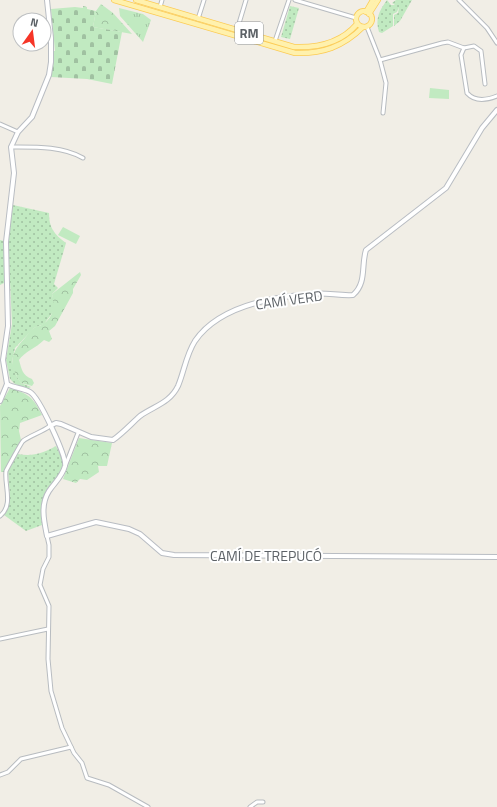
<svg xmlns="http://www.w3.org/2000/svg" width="497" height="807" font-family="'Titillium Web',sans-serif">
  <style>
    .grass { fill: url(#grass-dots) }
    .forest { fill: url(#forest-crowns) }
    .cemetery { fill: url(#cemetery-stones) }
    .park { fill: url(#park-tufts) }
    .garden { fill: #c1eac1 }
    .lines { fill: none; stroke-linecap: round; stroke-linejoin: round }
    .street-casing { stroke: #b8bcc0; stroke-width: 5 }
    .secondary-casing { stroke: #b9bdc3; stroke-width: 6 }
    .primary-casing { stroke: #fccb54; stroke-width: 6 }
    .street { stroke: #fff; stroke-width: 3 }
    .secondary { stroke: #fff; stroke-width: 4 }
    .primary { stroke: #fff1ad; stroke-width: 4.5 }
    .labels { text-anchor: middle; stroke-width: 4; stroke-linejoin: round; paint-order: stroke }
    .shield { fill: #fff; stroke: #8e9195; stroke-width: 1 }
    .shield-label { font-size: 13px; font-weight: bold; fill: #5d6267 }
    .street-label { font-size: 14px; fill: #5d6267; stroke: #fff }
  </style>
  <defs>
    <pattern id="grass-dots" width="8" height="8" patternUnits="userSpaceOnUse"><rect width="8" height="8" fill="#c1eac1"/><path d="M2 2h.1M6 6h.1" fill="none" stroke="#a0c1a1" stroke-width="1.8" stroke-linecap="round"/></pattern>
    <pattern id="forest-crowns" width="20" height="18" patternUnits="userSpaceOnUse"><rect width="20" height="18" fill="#c1eac1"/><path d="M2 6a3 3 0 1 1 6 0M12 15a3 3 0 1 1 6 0" fill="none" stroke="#a0c1a1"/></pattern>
    <pattern id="cemetery-stones" width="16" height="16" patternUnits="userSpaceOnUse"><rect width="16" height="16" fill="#c1eac1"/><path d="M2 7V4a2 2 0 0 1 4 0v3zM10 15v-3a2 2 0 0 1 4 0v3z" fill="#a0c1a1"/></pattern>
    <pattern id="park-tufts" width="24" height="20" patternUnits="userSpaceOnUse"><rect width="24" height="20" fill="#c1eac1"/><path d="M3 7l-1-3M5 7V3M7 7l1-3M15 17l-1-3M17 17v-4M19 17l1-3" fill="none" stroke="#a0c1a1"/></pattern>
  </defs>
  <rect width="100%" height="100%" fill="#f1eee6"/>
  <g class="grass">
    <path d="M387 0 391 5H395L392 3 396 0H412L400 21 394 26V15L398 13 399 7 397 12 393 14V26L382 33 379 32C375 19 379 11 387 0Z"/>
    <polygon points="290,6 299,8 290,39 281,37"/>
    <path d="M13 205 49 213C49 228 54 234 66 243L54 284 58 288 52 294 55 306 53 312 44 324 34 328 15 348 12 361 16 375 21 383 31 387 27 389 15 384 10 379 6 360 12 324 8 239Z"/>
    <polygon points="0,240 4,241 6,282 0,285"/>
    <path d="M56 446C58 451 63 458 63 464 64 474 54 480 49 487 41 499 40 512 42 525L26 531 4 515 10 496 8 471 18 454C33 457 43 453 56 446Z"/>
  </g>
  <g class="forest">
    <polygon points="101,4 113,13 132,34 93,27 96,11"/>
    <path d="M80 272 81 275 73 289V293L55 326 49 331 52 339 49 342 44 340C36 348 24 352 19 360 22 370 22 375 32 379L34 383 32 386 21 383C9 365 9 355 24 339 27 336 30 330 34 328 37 326 41 326 43 324 54 317 55 306 52 294Z"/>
    <path d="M10 388C29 394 33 397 42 415L20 423 19 431 21 440 5 472H1L0 406Z"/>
    <polygon points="79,438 112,443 107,466 98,466 99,472 87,480 80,479 76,483 63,479"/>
  </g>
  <polygon class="cemetery" points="83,6 87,7 87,9 96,11 93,27 122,32 112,84 87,79 51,77 53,51 55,51 51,9 75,7 83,8"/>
  <polygon class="park" points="119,8 143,14 151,20 143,42 120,16"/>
  <g class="garden">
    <polygon points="430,88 449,90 449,99 429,98"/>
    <polygon points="63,227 80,236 76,244 58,235"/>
  </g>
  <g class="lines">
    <defs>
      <g id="street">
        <polyline points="295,0 356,18"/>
        <polyline points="459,0 487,28 497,43"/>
        <polyline points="160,7 162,0"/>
        <polyline points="198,19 204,0"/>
        <polyline points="367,27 380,60 386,83 383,113"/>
        <polyline points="237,30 246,0"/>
        <polyline points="275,41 289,0"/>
        <polyline points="380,60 442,43 448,42 464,48"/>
        <path d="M485 84 481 51 474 46 464 48 461 55 467 93C475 102 487 100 497 96"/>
        <polyline points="0,124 18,132"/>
        <path d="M11 147C35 147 62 146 83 158"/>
        <polyline points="66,464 78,433"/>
        <path d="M0 516C14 505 4 485 6 471 7 469 21 443 23 441 29 436 42 432 50 426"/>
        <polyline points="47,536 49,545 49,557 43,569 40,585 49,606 48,659 51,691 62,728 74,753 82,763 87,778 109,785 148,807"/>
        <polyline points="0,639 48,629"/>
        <polyline points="0,775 8,772 21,759 71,747"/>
        <polyline points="250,807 257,802 263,802"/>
      </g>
      <g id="secondary">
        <path d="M7 384C14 388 23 388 30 392 39 397 67 457 65 466 62 477 55 482 49 491 40 505 44 521 47 536L96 522 129 529 140 534 162 553 174 555 497 557"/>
        <polyline points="0,401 7,384 3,360 8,326 6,242 14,173 11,147 18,132 32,117 49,75 51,62 51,38 47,0"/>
        <path d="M50 426 56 423 61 424 91 437 113 440C123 433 131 424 140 416 154 406 170 403 178 386 184 372 186 355 195 341 219 306 271 297 311 294 325 292 339 296 353 295 367 283 361 265 366 250L446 188 482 128 497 110"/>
      </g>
      <g id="primary">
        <path d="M114 0 295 53C322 54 343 47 363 27"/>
        <path d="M136 0 294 47C318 48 341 43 357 24"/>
        <circle cx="364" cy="19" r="8"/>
        <polyline points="366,12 373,0"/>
        <polyline points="369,14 378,0"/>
      </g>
    </defs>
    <use href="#street" class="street-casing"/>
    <use href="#secondary" class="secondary-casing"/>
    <use href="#primary" class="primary-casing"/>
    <use href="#street" class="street"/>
    <use href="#secondary" class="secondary"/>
    <use href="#primary" class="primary"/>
  </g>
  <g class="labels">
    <rect class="shield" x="235" y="22" width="28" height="22" rx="3"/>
    <g class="shield-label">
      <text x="249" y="38">RM</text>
    </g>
    <g class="street-label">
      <text transform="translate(289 300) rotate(-8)" y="5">CAMÍ VERD</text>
      <text x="266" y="561">CAMÍ DE TREPUCÓ</text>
    </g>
  </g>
  <g transform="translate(32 32) rotate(14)"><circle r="19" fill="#ffffff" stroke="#bec0c2"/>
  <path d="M0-3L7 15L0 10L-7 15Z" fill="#f63527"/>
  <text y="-6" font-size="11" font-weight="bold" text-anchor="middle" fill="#5d6267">N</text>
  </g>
</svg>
